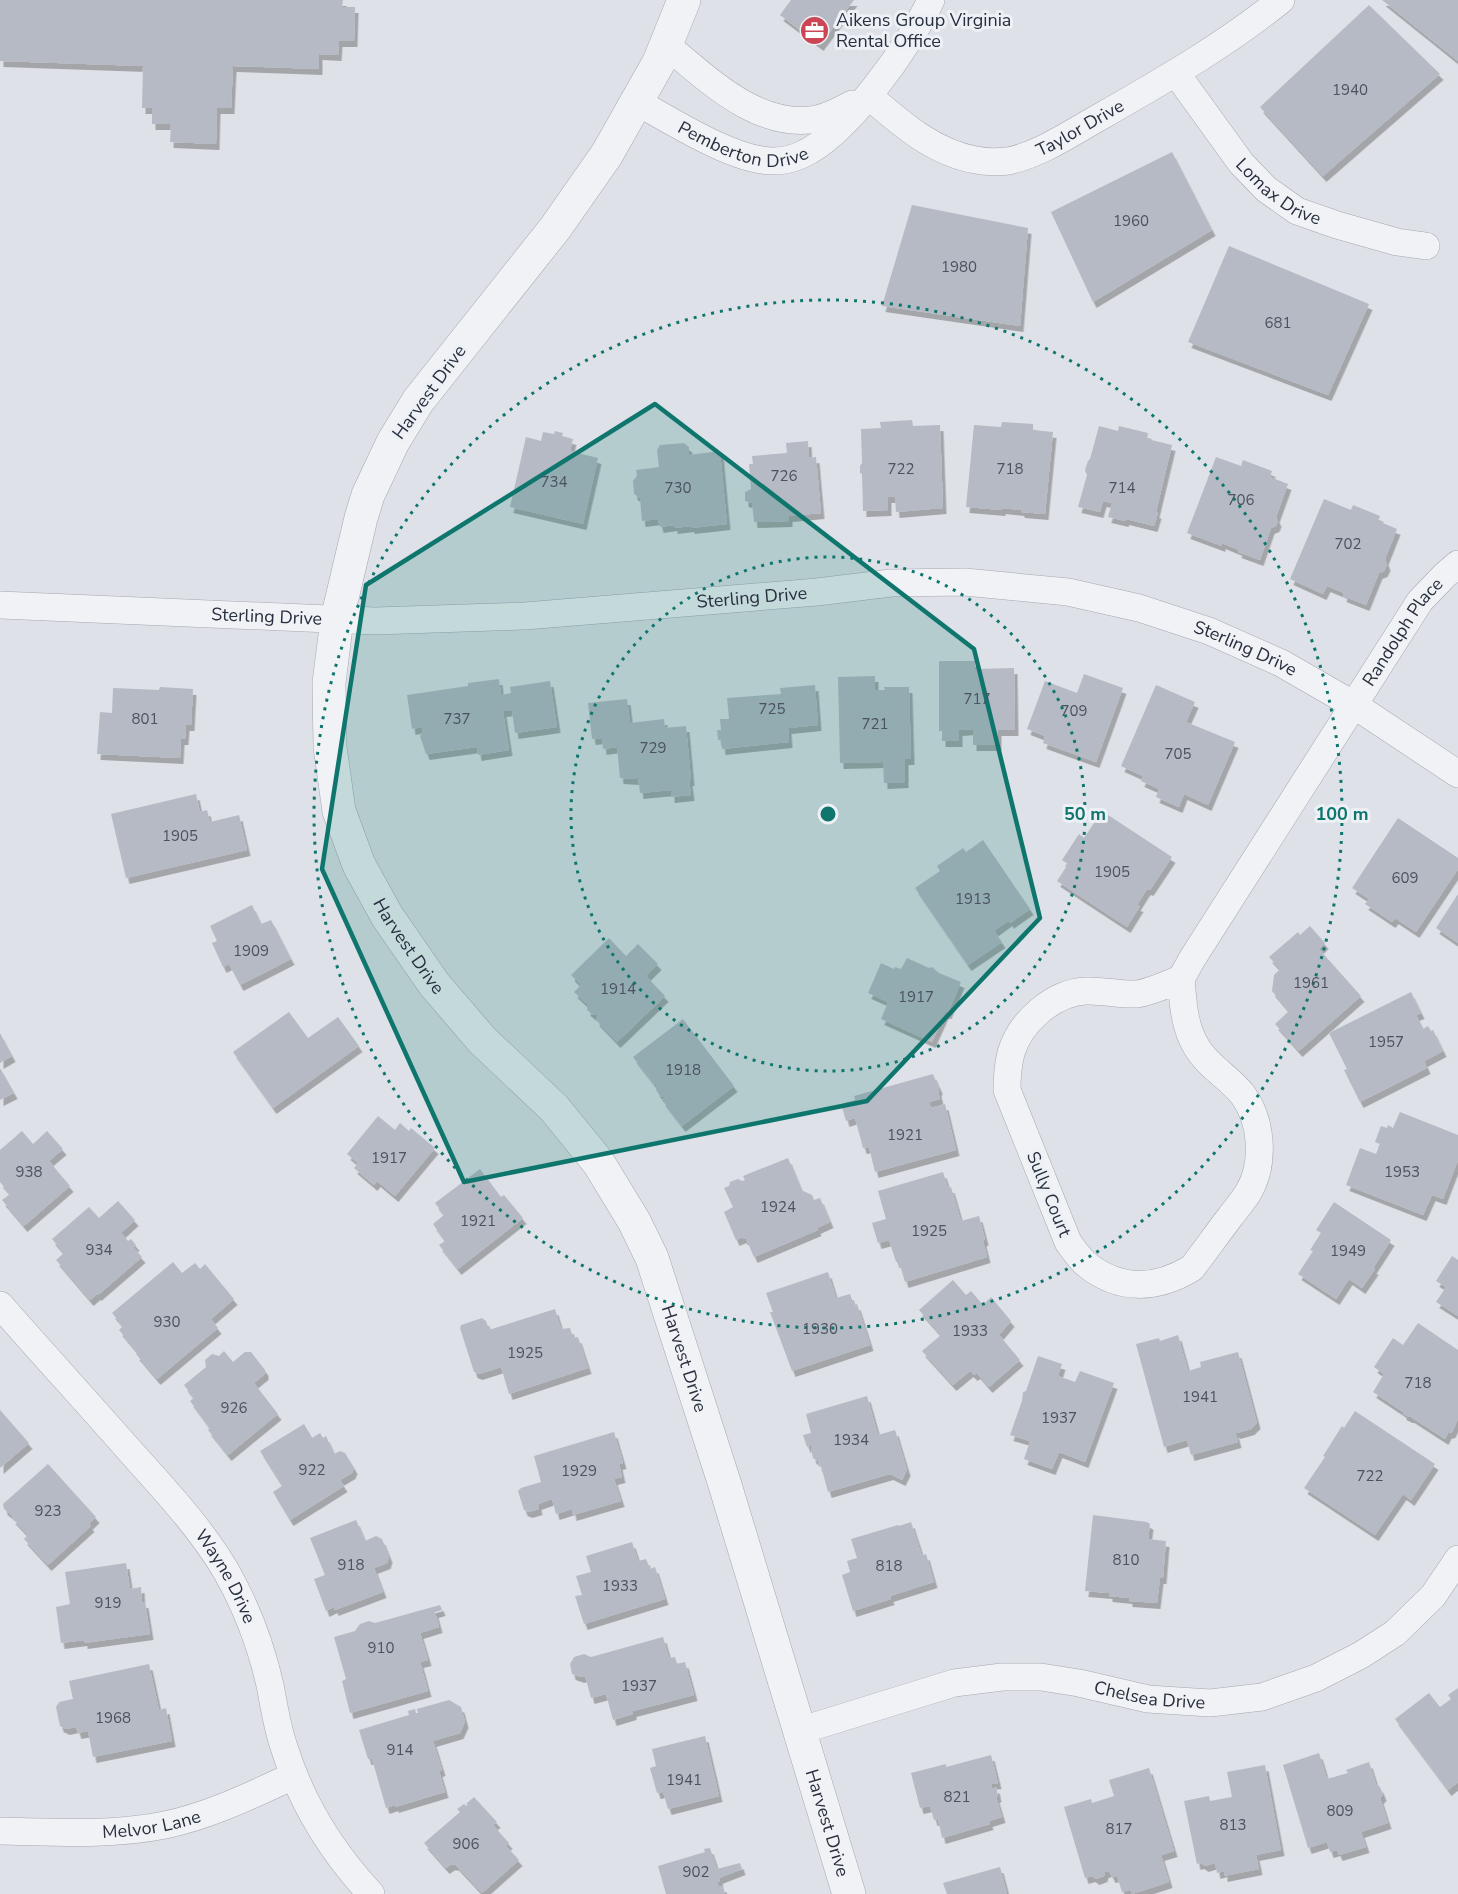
<svg xmlns="http://www.w3.org/2000/svg" width="1458" height="1894" font-family="'Nunito Sans',sans-serif">
  <style>
    .building { fill: #b5bac4; filter: url(#shadow) }
    .lines { fill: none; stroke-linecap: round; stroke-linejoin: round }
    .minor-casing { stroke: #a4a8b1; stroke-width: 28 }
    .tertiary-casing { stroke: #a4a8b1; stroke-width: 34 }
    .minor { stroke: #f1f2f6; stroke-width: 27 }
    .tertiary { stroke: #f1f2f6; stroke-width: 33 }
    .marked { fill: #0f766e; fill-opacity: 0.2; stroke: #0f766e; stroke-width: 4.5; stroke-linejoin: round }
    .ring { fill: none; stroke: #0f766e; stroke-width: 3; stroke-dasharray: 3 6 }
    .labels { text-anchor: middle; stroke-width: 6; stroke-linejoin: round; paint-order: stroke }
    .number-label { font-size: 15px; fill: #4b5260 }
    .poi-label { font-size: 18px; fill: #282f3e; stroke: #edf0f5; text-anchor: start }
    .street-label { font-size: 18px; fill: #282f3e; stroke: #edf0f5 }
    .centre { fill: #0f766e; stroke: #edf0f5; stroke-width: 3 }
    .ring-label { font-size: 18px; text-anchor: middle; font-weight: bold; fill: #0f766e; stroke: #edf0f5; stroke-width: 6; stroke-linejoin: round; paint-order: stroke }
  </style>
  <defs>
    <filter id="shadow"><feDropShadow dx="3.5" dy="6" stdDeviation="0" flood-color="#0004"/></filter>
  </defs>
  <rect width="100%" height="100%" fill="#dee1e7"/>
  <g class="building">
    <polygon points="0,0 343,0 342,7 355,7 354,41 339,41 338,55 319,54 319,69 233,66 231,108 217,108 216,144 170,142 171,124 152,124 152,108 142,108 143,66 0,61"/>
    <polygon points="791,0 854,0 820,45 780,15"/>
    <polygon points="1382,0 1458,0 1458,61"/>
    <polygon points="1369,5 1440,74 1323,176 1260,107"/>
    <polygon points="1172,152 1212,230 1093,302 1051,212"/>
    <polygon points="912,205 1028,228 1020,326 882,306"/>
    <polygon points="1229,246 1369,304 1328,395 1188,342"/>
    <polygon points="912,420 913,426 940,425 943,508 896,512 895,497 888,497 888,510 863,511 862,474 860,473 860,466 862,463 861,429 881,428 880,422"/>
    <polygon points="1002,422 1033,424 1033,430 1053,432 1045,514 1021,512 1021,510 1002,508 1002,510 966,507 974,425 1001,427"/>
    <polygon points="1099,426 1118,431 1119,426 1148,433 1147,439 1172,445 1156,512 1158,513 1154,526 1126,519 1125,521 1108,517 1112,503 1103,501 1100,512 1078,507 1087,475 1085,470 1088,461 1090,459"/>
    <polygon points="555,431 563,433 562,436 573,439 570,451 598,458 583,524 510,507 526,437 541,441 543,432 554,434"/>
    <polygon points="808,441 809,458 816,457 821,513 789,516 789,521 754,522 752,503 745,501 745,492 751,489 749,464 753,464 752,456 787,453 786,443"/>
    <polygon points="684,443 689,447 689,455 720,451 727,524 691,528 691,526 674,528 674,525 660,527 658,519 642,521 640,498 634,494 633,481 637,476 636,470 659,467 657,450 660,445"/>
    <polygon points="1216,457 1241,466 1243,460 1272,471 1270,477 1288,484 1276,517 1278,521 1276,526 1271,528 1260,560 1238,552 1239,550 1222,543 1222,546 1187,533"/>
    <polygon points="1324,499 1351,510 1353,505 1380,516 1378,521 1397,529 1385,559 1387,565 1384,571 1379,573 1366,605 1343,596 1344,593 1327,586 1323,594 1290,579"/>
    <polygon points="939,661 975,661 975,669 1014,668 1015,730 998,730 998,745 973,745 973,729 959,730 959,741 942,741 942,731 939,731"/>
    <polygon points="1084,674 1123,688 1096,762 1043,743 1045,736 1027,729 1045,681 1077,693"/>
    <polygon points="875,676 875,690 885,690 884,687 909,687 911,759 905,759 905,782 884,783 883,762 840,763 838,677"/>
    <polygon points="499,679 501,695 511,693 510,687 550,681 557,727 515,733 512,710 503,711 509,750 478,755 477,747 426,754 420,736 423,732 422,727 412,729 407,695 468,686 468,683"/>
    <polygon points="815,685 818,725 788,728 789,742 722,749 721,740 718,740 717,730 721,730 720,719 729,719 727,698 781,694 780,688"/>
    <polygon points="1156,685 1195,702 1186,722 1235,742 1208,805 1184,794 1179,807 1156,797 1159,789 1141,781 1143,776 1121,766"/>
    <polygon points="160,687 193,689 191,725 186,725 185,739 181,739 180,758 97,754 100,712 112,713 113,688 159,690"/>
    <polygon points="627,699 630,723 664,719 665,728 686,726 691,780 689,780 691,795 671,797 671,790 640,793 638,777 636,779 620,778 617,747 603,749 602,738 592,739 588,703"/>
    <polygon points="196,794 200,812 207,810 210,822 239,815 247,850 126,878 111,814"/>
    <polygon points="1102,811 1172,857 1150,890 1147,889 1137,905 1140,906 1127,927 1057,881 1068,864 1062,860 1079,834 1084,838"/>
    <polygon points="1398,818 1458,858 1458,869 1416,932 1395,918 1392,922 1365,904 1369,899 1352,888"/>
    <polygon points="983,840 1030,909 1010,923 1009,920 994,931 1002,942 968,965 915,888 940,871 937,866 963,848 966,852"/>
    <polygon points="1458,894 1458,943 1436,928"/>
    <polygon points="252,905 261,924 271,920 291,959 240,985 229,964 223,967 212,943 217,941 210,926"/>
    <polygon points="1310,926 1325,943 1319,949 1361,996 1299,1051 1275,1024 1289,1011 1272,991 1274,975 1280,969 1269,957 1298,932 1300,935"/>
    <polygon points="609,938 626,956 638,944 658,964 646,976 665,996 617,1042 596,1020 598,1015 593,1015 587,1010 588,1005 574,992 581,985 571,975"/>
    <polygon points="907,958 929,968 932,967 939,973 961,982 948,1013 945,1013 932,1042 881,1019 888,1002 868,993 881,963 894,969 895,967 901,969"/>
    <polygon points="1411,992 1421,1013 1416,1015 1423,1029 1428,1026 1431,1031 1433,1030 1443,1051 1424,1061 1427,1068 1360,1102 1344,1070 1347,1069 1329,1033"/>
    <polygon points="289,1012 308,1038 338,1017 359,1046 273,1108 233,1052"/>
    <polygon points="683,1019 734,1086 682,1126 662,1100 666,1097 661,1097 656,1090 657,1084 655,1085 633,1057"/>
    <polygon points="0,1033 12,1056 0,1063"/>
    <polygon points="0,1068 14,1093 0,1100"/>
    <polygon points="933,1074 939,1088 938,1091 940,1099 929,1102 931,1108 945,1104 956,1150 875,1172 869,1147 863,1148 855,1118 846,1121 842,1107 844,1103 855,1100 854,1096"/>
    <polygon points="1400,1112 1458,1135 1458,1160 1443,1199 1432,1195 1423,1215 1346,1185 1360,1148 1376,1154 1380,1144 1375,1142 1381,1126 1387,1128 1388,1125 1393,1128"/>
    <polygon points="378,1116 395,1130 400,1123 409,1131 411,1128 435,1148 395,1196 377,1181 374,1185 354,1168 358,1163 347,1154"/>
    <polygon points="22,1131 33,1144 47,1131 63,1149 49,1161 70,1186 24,1226 2,1200 10,1194 0,1182 0,1150"/>
    <polygon points="788,1158 801,1190 812,1195 814,1200 820,1198 830,1222 817,1228 818,1230 754,1257 746,1239 744,1239 743,1237 736,1240 724,1212 733,1207 724,1188 729,1186 730,1182 738,1179 742,1181 745,1180 743,1176"/>
    <polygon points="480,1169 501,1197 504,1195 523,1218 458,1269 439,1245 445,1241 433,1224 444,1215 435,1203"/>
    <polygon points="943,1172 948,1188 951,1187 961,1221 979,1216 985,1239 983,1241 987,1257 905,1282 899,1262 896,1262 889,1240 878,1243 872,1223 886,1219 878,1191"/>
    <polygon points="118,1201 135,1220 121,1233 128,1241 131,1239 136,1245 133,1247 142,1257 98,1295 97,1294 90,1300 56,1260 64,1253 52,1239 89,1207 99,1218"/>
    <polygon points="1334,1202 1391,1240 1373,1268 1375,1269 1362,1288 1349,1279 1336,1299 1298,1274 1313,1251 1310,1250 1321,1233 1316,1230"/>
    <polygon points="1452,1256 1458,1260 1458,1316 1436,1302 1446,1287 1436,1281"/>
    <polygon points="173,1262 182,1273 195,1263 200,1269 205,1264 234,1299 211,1319 218,1328 157,1379 136,1354 138,1353 119,1330 123,1326 112,1313"/>
    <polygon points="828,1272 836,1298 850,1294 854,1305 857,1304 870,1345 792,1371 770,1312 773,1312 766,1293"/>
    <polygon points="953,1280 966,1295 971,1291 983,1305 991,1297 1011,1321 999,1335 1020,1360 989,1387 977,1373 974,1375 970,1371 953,1385 922,1351 941,1335 919,1310"/>
    <polygon points="555,1309 561,1329 570,1328 573,1338 578,1337 588,1368 509,1394 501,1367 479,1374 474,1372 460,1328 461,1325 482,1318 486,1321 489,1330"/>
    <polygon points="1418,1323 1458,1350 1458,1419 1452,1432 1448,1433 1445,1439 1411,1417 1409,1417 1403,1414 1403,1412 1373,1392 1384,1374 1374,1367 1393,1338 1403,1345"/>
    <polygon points="1178,1335 1188,1371 1201,1367 1200,1362 1238,1352 1257,1423 1251,1429 1237,1433 1235,1431 1238,1442 1191,1455 1187,1440 1164,1447 1136,1344 1159,1338 1160,1341"/>
    <polygon points="224,1351 233,1362 245,1352 251,1352 265,1370 265,1374 254,1383 278,1414 228,1455 208,1430 210,1428 190,1401 194,1398 184,1385 206,1367 205,1360 212,1354 219,1356"/>
    <polygon points="1038,1356 1062,1364 1058,1376 1075,1382 1080,1371 1114,1383 1085,1462 1059,1452 1052,1469 1024,1459 1030,1441 1010,1435 1022,1401 1023,1392 1026,1391"/>
    <polygon points="867,1396 878,1435 895,1430 907,1470 902,1480 890,1474 828,1492 821,1466 819,1467 818,1461 813,1458 811,1449 813,1445 807,1447 803,1435 811,1433 806,1414"/>
    <polygon points="0,1410 29,1443 0,1468"/>
    <polygon points="1355,1411 1435,1464 1411,1500 1403,1494 1375,1535 1304,1488 1325,1457 1323,1456 1342,1426 1344,1428"/>
    <polygon points="304,1424 312,1438 320,1433 323,1438 326,1436 334,1454 340,1451 345,1453 354,1468 352,1473 340,1480 344,1486 290,1520 273,1492 282,1486 260,1451"/>
    <polygon points="614,1432 623,1463 619,1464 622,1477 614,1479 621,1501 573,1515 572,1509 556,1514 552,1499 538,1504 539,1509 529,1512 524,1510 518,1491 521,1488 541,1482 534,1456"/>
    <polygon points="48,1464 96,1517 89,1524 91,1526 48,1565 24,1539 28,1535 12,1518 14,1517 4,1509 3,1504"/>
    <polygon points="1093,1515 1147,1522 1150,1524 1148,1539 1166,1541 1163,1578 1160,1578 1157,1603 1129,1601 1129,1598 1109,1596 1109,1593 1085,1591"/>
    <polygon points="356,1520 365,1541 376,1536 382,1539 389,1557 387,1563 374,1568 383,1592 335,1610 334,1607 326,1611 314,1579 325,1575 310,1538"/>
    <polygon points="911,1522 922,1556 926,1554 934,1582 890,1596 891,1599 853,1611 842,1575 850,1572 847,1561 857,1558 851,1539 898,1525 899,1526"/>
    <polygon points="632,1542 638,1561 646,1559 650,1569 655,1567 665,1599 584,1624 575,1596 582,1595 576,1576 591,1572 586,1556"/>
    <polygon points="126,1563 130,1589 141,1587 142,1602 145,1602 150,1634 84,1643 84,1640 61,1643 56,1607 70,1604 65,1572"/>
    <polygon points="440,1605 442,1610 435,1612 439,1627 420,1633 428,1660 420,1662 428,1691 350,1713 342,1681 346,1679 334,1637 355,1631 360,1624 369,1621 375,1623"/>
    <polygon points="663,1637 669,1658 675,1657 677,1664 685,1662 694,1695 633,1711 633,1714 613,1720 606,1694 591,1698 585,1676 581,1677 572,1674 570,1664 574,1657 584,1654 591,1657"/>
    <polygon points="149,1664 159,1710 166,1708 172,1741 93,1757 88,1731 78,1733 76,1727 66,1729 60,1726 56,1707 59,1702 73,1699 69,1681"/>
    <polygon points="1458,1688 1458,1782 1448,1790 1395,1719 1429,1693 1440,1707 1451,1699 1448,1695"/>
    <polygon points="449,1700 461,1707 465,1722 460,1733 433,1741 442,1770 439,1771 445,1792 395,1807 395,1805 386,1808 372,1759 368,1759 359,1730 409,1715 408,1711 415,1709 416,1713 418,1713 417,1709"/>
    <polygon points="705,1736 719,1796 668,1809 663,1792 657,1793 650,1768 656,1766 652,1749"/>
    <polygon points="1319,1753 1327,1779 1348,1773 1346,1770 1369,1762 1376,1784 1380,1787 1383,1795 1380,1798 1388,1823 1361,1832 1366,1847 1339,1855 1337,1850 1330,1852 1327,1842 1308,1848 1283,1765"/>
    <polygon points="991,1755 998,1783 991,1784 992,1789 996,1787 998,1796 996,1797 1002,1817 989,1821 990,1824 942,1838 938,1819 934,1820 930,1806 920,1808 911,1773 946,1764 946,1767"/>
    <polygon points="1265,1765 1281,1850 1256,1855 1259,1869 1224,1876 1224,1871 1217,1873 1215,1863 1205,1866 1201,1863 1197,1864 1184,1801 1209,1796 1210,1801 1232,1797 1227,1772"/>
    <polygon points="1149,1768 1174,1851 1161,1855 1169,1882 1132,1894 1131,1890 1122,1892 1117,1876 1112,1877 1109,1871 1105,1872 1104,1876 1096,1879 1092,1876 1085,1878 1064,1807 1091,1799 1092,1803 1114,1796 1109,1780"/>
    <polygon points="474,1797 497,1822 493,1825 509,1843 506,1846 519,1860 482,1893 455,1864 454,1865 452,1864 446,1868 424,1843 460,1812 457,1809 464,1804 466,1806 468,1805 466,1804"/>
    <polygon points="710,1848 717,1869 740,1863 742,1869 719,1878 720,1881 717,1882 719,1887 723,1886 725,1894 666,1894 658,1866 705,1852 704,1849"/>
    <polygon points="1000,1867 1007,1894 947,1894 943,1883"/>
  </g>
  <g class="lines">
    <defs>
      <g id="minor">
        <path d="M666 45C708 79 758 130 817 119 829 116 841 110 852 104"/>
        <path id="s1" d="M1176 73 1241 163 1266 189 1297 211 1337 225 1397 242 1426 246"/>
        <path id="s2" d="M869 96C900 123 934 153 976 160 985 162 999 162 1008 161 1039 155 1071 133 1098 118 1161 82 1224 46 1281 0"/>
        <path id="s3" d="M637 102C672 121 735 162 774 161 782 161 794 158 801 155 847 135 910 45 931 0"/>
        <path id="s4" d="M0 605 375 621 525 616 817 592 891 583 965 582 1068 592 1139 608 1209 631 1281 663 1354 705 1458 774"/>
        <path d="M1181 979C1183 1002 1184 1026 1196 1046 1207 1066 1229 1077 1243 1095 1262 1121 1265 1163 1249 1191 1244 1200 1236 1209 1230 1217 1217 1234 1205 1251 1192 1268 1156 1290 1119 1291 1086 1264 1079 1258 1073 1249 1068 1242L1007 1090C1007 1078 1008 1065 1011 1053 1020 1022 1053 993 1085 991 1102 990 1120 995 1137 994 1151 992 1167 984 1181 979Z"/>
        <path id="s5" d="M1181 979 1192 959 1420 601 1445 575 1458 564"/>
        <path id="s6" d="M0 1305C43 1354 87 1402 130 1451 164 1489 200 1527 226 1571 246 1606 261 1646 270 1685 274 1706 277 1727 284 1747 301 1802 332 1852 371 1894"/>
        <path id="s7" d="M799 1731 954 1683 1002 1677H1041L1079 1683 1148 1699 1210 1703 1262 1697 1316 1678 1361 1655 1395 1633 1433 1596 1458 1559"/>
        <path id="s8" d="M0 1831C55 1832 110 1836 165 1825 209 1816 252 1795 293 1776"/>
      </g>
      <g id="tertiary">
        <path id="s9" d="M684 0 659 62 607 154 556 227 418 401 393 442 368 495 361 518 337 619 329 683 330 747 339 811 359 865 387 916 434 984 482 1040 554 1108 598 1162 634 1221 652 1258 725 1485 849 1894"/>
      </g>
    </defs>
    <use href="#minor" class="minor-casing"/>
    <use href="#tertiary" class="tertiary-casing"/>
    <use href="#minor" class="minor"/>
    <use href="#tertiary" class="tertiary"/>
  </g>
  <path class="marked" d="M655 404 974 649 1040 918 867 1101 464 1182 322 869 366 585Z"/>
  <g class="ring">
    <circle cx="828" cy="814" r="257"/>
    <circle cx="828" cy="814" r="514"/>
  </g>
  <defs>
    <symbol id="office-disc" viewBox="-11 -11 22 22"><circle r="9.5" fill="#cb4554" stroke="#edf0f5"/><path d="M-6-3h4V-5.5h4V-3h4V5H-6ZM-1-4.5V-3h2v-1.5ZM-6 0V1H6V0Z" fill="#fff"/></symbol>
  </defs>
  <g fill-rule="evenodd">
    <use href="#office-disc" x="798" y="14" width="33" height="33"/>
  </g>
  <g class="labels">
    <g class="number-label">
      <text x="1350" y="95">1940</text>
      <text x="1131" y="226">1960</text>
      <text x="959" y="272">1980</text>
      <text x="1278" y="328">681</text>
      <text x="901" y="474">722</text>
      <text x="1010" y="474">718</text>
      <text x="784" y="481">726</text>
      <text x="554" y="487">734</text>
      <text x="678" y="493">730</text>
      <text x="1122" y="493">714</text>
      <text x="1241" y="505">706</text>
      <text x="1348" y="549">702</text>
      <text x="977" y="704">717</text>
      <text x="772" y="714">725</text>
      <text x="1074" y="716">709</text>
      <text x="145" y="724">801</text>
      <text x="457" y="724">737</text>
      <text x="875" y="729">721</text>
      <text x="653" y="753">729</text>
      <text x="1178" y="759">705</text>
      <text x="180" y="841">1905</text>
      <text x="1112" y="877">1905</text>
      <text x="1405" y="883">609</text>
      <text x="973" y="904">1913</text>
      <text x="251" y="956">1909</text>
      <text x="1311" y="988">1961</text>
      <text x="618" y="994">1914</text>
      <text x="916" y="1002">1917</text>
      <text x="1386" y="1047">1957</text>
      <text x="683" y="1075">1918</text>
      <text x="905" y="1140">1921</text>
      <text x="389" y="1163">1917</text>
      <text x="29" y="1177">938</text>
      <text x="1402" y="1177">1953</text>
      <text x="778" y="1212">1924</text>
      <text x="478" y="1226">1921</text>
      <text x="929" y="1236">1925</text>
      <text x="99" y="1255">934</text>
      <text x="1348" y="1256">1949</text>
      <text x="167" y="1327">930</text>
      <text x="820" y="1334">1930</text>
      <text x="970" y="1336">1933</text>
      <text x="525" y="1358">1925</text>
      <text x="1418" y="1388">718</text>
      <text x="1200" y="1402">1941</text>
      <text x="234" y="1413">926</text>
      <text x="1059" y="1423">1937</text>
      <text x="851" y="1445">1934</text>
      <text x="312" y="1475">922</text>
      <text x="579" y="1476">1929</text>
      <text x="1370" y="1481">722</text>
      <text x="48" y="1516">923</text>
      <text x="1126" y="1565">810</text>
      <text x="351" y="1570">918</text>
      <text x="889" y="1571">818</text>
      <text x="620" y="1591">1933</text>
      <text x="108" y="1608">919</text>
      <text x="381" y="1653">910</text>
      <text x="639" y="1691">1937</text>
      <text x="113" y="1723">1968</text>
      <text x="400" y="1755">914</text>
      <text x="684" y="1785">1941</text>
      <text x="957" y="1802">821</text>
      <text x="1340" y="1816">809</text>
      <text x="1233" y="1830">813</text>
      <text x="1119" y="1834">817</text>
      <text x="466" y="1849">906</text>
      <text x="696" y="1877">902</text>
    </g>
    <g class="poi-label">
      <text x="836" y="26">Aikens Group Virginia<tspan x="836" dy="21">Rental Office</tspan></text>
    </g>
    <g class="street-label">
      <text dy="6" stroke="none"><textPath href="#s2" startOffset="238">Taylor Drive</textPath></text>
      <text dy="6" stroke="none"><textPath href="#s3" startOffset="117">Pemberton Drive</textPath></text>
      <text dy="6" stroke="none"><textPath href="#s1" startOffset="159">Lomax Drive</textPath></text>
      <text transform="translate(429 392) rotate(-54)" y="6">Harvest Drive</text>
      <text dy="6" stroke="none"><textPath href="#s4" startOffset="753">Sterling Drive</textPath></text>
      <text dy="6" stroke="none"><textPath href="#s4" startOffset="267">Sterling Drive</textPath></text>
      <text dy="6" stroke="none"><textPath href="#s5" startOffset="412">Randolph Place</textPath></text>
      <text dy="6" stroke="none"><textPath href="#s4" startOffset="1257">Sterling Drive</textPath></text>
      <text dy="6" stroke="none"><textPath href="#s9" startOffset="1064">Harvest Drive</textPath></text>
      <text transform="translate(1049 1194) rotate(68)" y="6">Sully Court</text>
      <text dy="6" stroke="none"><textPath href="#s9" startOffset="1568">Harvest Drive</textPath></text>
      <text dy="6" stroke="none"><textPath href="#s6" startOffset="354">Wayne Drive</textPath></text>
      <text dy="6" stroke="none"><textPath href="#s7" startOffset="360">Chelsea Drive</textPath></text>
      <text dy="6" stroke="none"><textPath href="#s8" startOffset="152">Melvor Lane</textPath></text>
      <text dy="6" stroke="none"><textPath href="#s9" startOffset="2054">Harvest Drive</textPath></text>
    </g>
  </g>
  <circle cx="828" cy="814" r="9" class="centre"/>
  <g class="ring-label">
    <text x="1085" y="820">50 m</text>
    <text x="1342" y="820">100 m</text>
  </g>
</svg>
